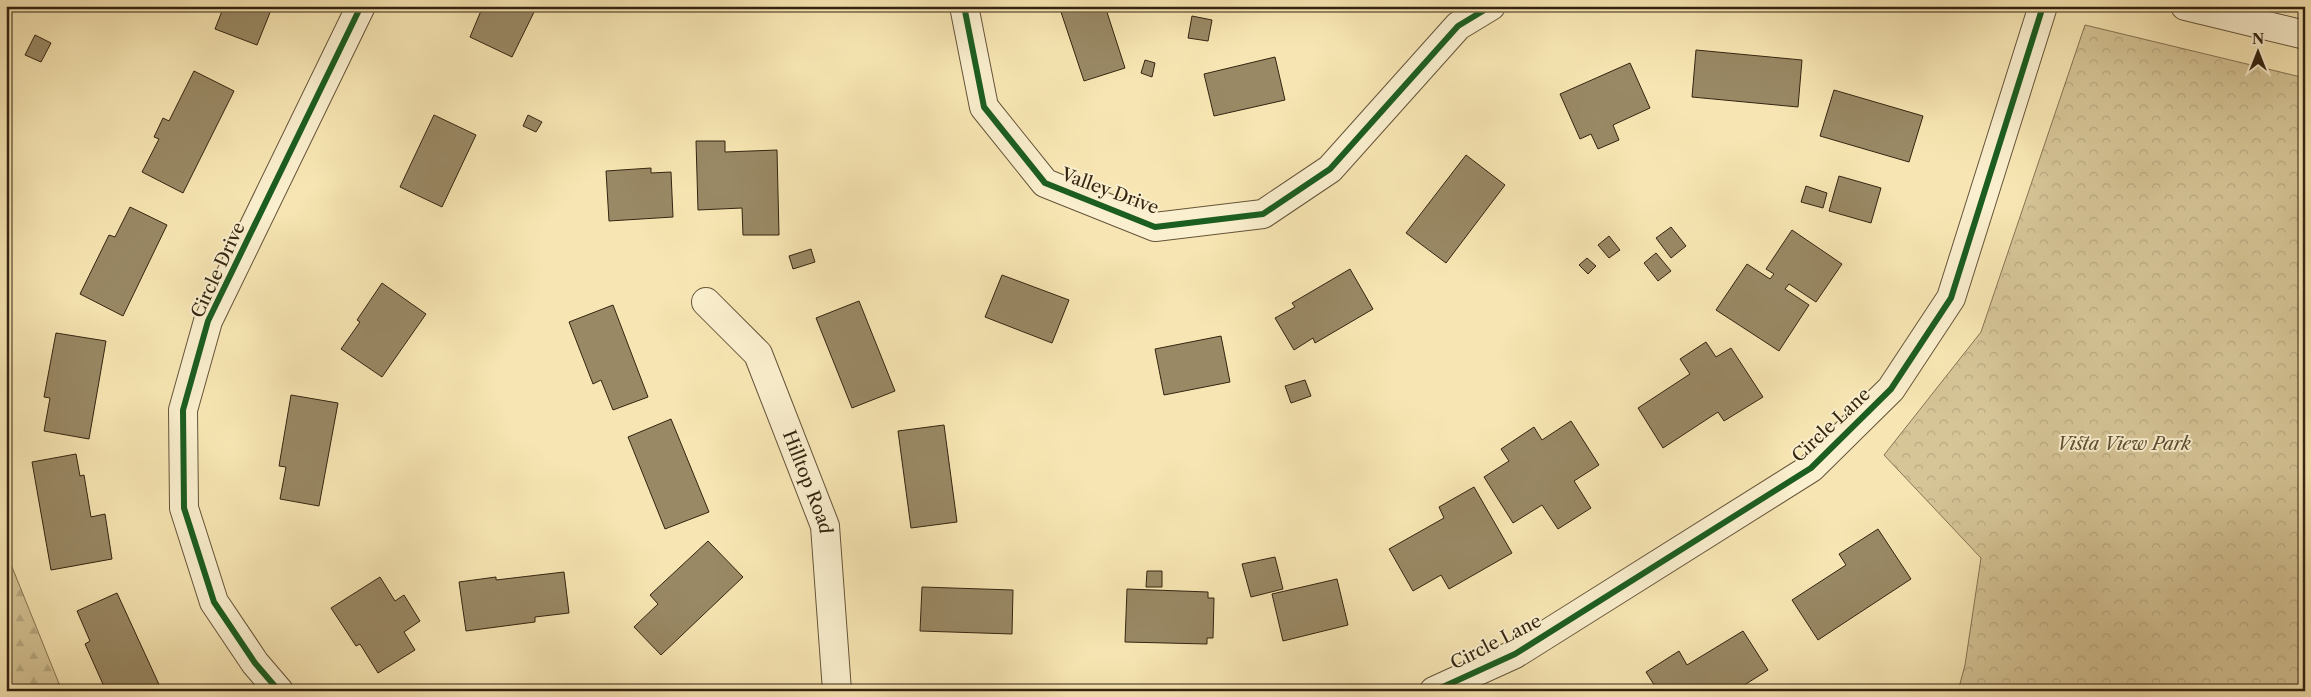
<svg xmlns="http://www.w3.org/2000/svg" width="2311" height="697" font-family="'Libre Caslon Text',serif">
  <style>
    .forest { fill: url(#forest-firs); stroke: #857454 }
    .park { fill: url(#park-crowns); stroke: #857454 }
    .building { fill: #998965; stroke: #342410 }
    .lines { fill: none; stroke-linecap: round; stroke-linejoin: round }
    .minor-casing { stroke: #655439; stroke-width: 30 }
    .minor { stroke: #faefce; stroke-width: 28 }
    .cycleway-casing { stroke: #faefce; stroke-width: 9 }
    .cycleway { stroke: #1b5e20; stroke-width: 6 }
    .labels { text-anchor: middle; stroke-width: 4; stroke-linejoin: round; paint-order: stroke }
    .street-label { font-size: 18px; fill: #342410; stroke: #faefce }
    .park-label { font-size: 18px; font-style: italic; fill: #5c4c32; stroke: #faefce }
  </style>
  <defs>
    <pattern id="forest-firs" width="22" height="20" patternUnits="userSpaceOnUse" patternTransform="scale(1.25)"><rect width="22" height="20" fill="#d6c597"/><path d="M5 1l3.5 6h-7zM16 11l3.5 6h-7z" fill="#b8a981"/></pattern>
    <pattern id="park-crowns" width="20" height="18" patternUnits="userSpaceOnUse" patternTransform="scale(1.25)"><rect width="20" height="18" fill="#d6c597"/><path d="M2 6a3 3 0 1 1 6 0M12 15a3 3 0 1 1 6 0" fill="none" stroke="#b8a981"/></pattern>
  </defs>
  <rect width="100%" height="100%" fill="#f7e6b3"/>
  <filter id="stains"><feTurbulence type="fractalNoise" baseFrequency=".004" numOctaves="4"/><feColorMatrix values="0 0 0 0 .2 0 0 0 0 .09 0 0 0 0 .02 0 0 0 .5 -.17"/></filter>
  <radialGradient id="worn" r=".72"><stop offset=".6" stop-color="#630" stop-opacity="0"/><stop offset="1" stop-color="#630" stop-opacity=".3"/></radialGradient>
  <polygon class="forest" points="6,552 62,691 6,691"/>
  <polygon class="park" points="2085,25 2305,78 2305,691 1958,691 1965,665 1981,558 1884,455 1981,332"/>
  <g class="building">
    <polygon points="224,6 278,6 276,12 271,10 257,45 215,29"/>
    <polygon points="483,6 537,6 512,57 470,37"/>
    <polygon points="1078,6 1105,6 1125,68 1084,81 1061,12"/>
    <polygon points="1192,16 1212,20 1208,41 1188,38"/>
    <polygon points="35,35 51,43 41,62 25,55"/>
    <polygon points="1696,50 1802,60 1798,107 1692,97"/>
    <polygon points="1275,57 1285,100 1214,116 1204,74"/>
    <polygon points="1145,60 1155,63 1152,77 1141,73"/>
    <polygon points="1630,63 1650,108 1613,125 1619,140 1598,149 1591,134 1580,139 1560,94"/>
    <polygon points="194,71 234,91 183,193 142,172 159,139 154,137 163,118 169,121"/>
    <polygon points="1834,90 1923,116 1909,162 1820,136"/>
    <polygon points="434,115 476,135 442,207 400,187"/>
    <polygon points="528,115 542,122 536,132 523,126"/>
    <polygon points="696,141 725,141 725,152 777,150 779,235 743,235 742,208 698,210"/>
    <polygon points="1466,155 1505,185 1446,263 1406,233"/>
    <polygon points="651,168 651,173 671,172 673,217 609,221 606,171"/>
    <polygon points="1839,176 1881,188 1871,223 1829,211"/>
    <polygon points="1806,186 1827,193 1823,208 1801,202"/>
    <polygon points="130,207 167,225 123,316 80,294 109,235 115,237"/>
    <polygon points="1671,227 1686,246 1671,258 1656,238"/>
    <polygon points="1792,230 1842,264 1816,302 1789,284 1785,289 1809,305 1779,351 1716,310 1747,264 1770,279 1774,274 1766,269"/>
    <polygon points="1609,236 1620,250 1609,258 1598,245"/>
    <polygon points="811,249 815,262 793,269 789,256"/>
    <polygon points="1656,253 1671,271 1658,281 1644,263"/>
    <polygon points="1587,258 1596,266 1588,274 1579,265"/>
    <polygon points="1350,269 1373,309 1315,343 1313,338 1294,350 1275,318 1295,307 1292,303"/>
    <polygon points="1002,275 1069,300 1052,343 985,317"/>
    <polygon points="382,283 426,314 382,377 341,349 360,322 357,320"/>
    <polygon points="859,301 895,391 852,408 816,318"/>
    <polygon points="613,305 648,397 613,410 601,380 593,384 569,322"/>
    <polygon points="56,333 106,341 89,439 44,431 50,398 44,397"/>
    <polygon points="1221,336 1230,382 1164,395 1155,349"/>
    <polygon points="1706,342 1716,357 1731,348 1763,397 1724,421 1718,412 1663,448 1638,408 1690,374 1680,359"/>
    <polygon points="1305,380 1311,396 1291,403 1285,386"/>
    <polygon points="291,395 338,403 319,506 280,499 286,467 279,466"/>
    <polygon points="671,419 709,512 665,529 628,437"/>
    <polygon points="1571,421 1599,465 1574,481 1591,508 1558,529 1542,505 1513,523 1484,477 1509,461 1501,449 1534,427 1542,440"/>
    <polygon points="944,425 957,522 911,528 898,431"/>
    <polygon points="76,454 80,476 84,475 91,517 105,514 112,559 51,570 32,462"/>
    <polygon points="1474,487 1512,553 1449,589 1441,575 1413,591 1389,549 1444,518 1439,507"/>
    <polygon points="1878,529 1911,579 1818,640 1792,600 1846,565 1839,554"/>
    <polygon points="708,541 743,577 661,655 634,627 658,604 650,595"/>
    <polygon points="1275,557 1283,589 1251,597 1242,564"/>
    <polygon points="1147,571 1162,571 1162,587 1146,587"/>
    <polygon points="564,572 569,613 535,617 535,622 466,631 459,582 496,577 496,580"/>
    <polygon points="380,577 395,601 404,595 420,621 404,632 415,650 378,673 360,644 356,646 331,608"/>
    <polygon points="1337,579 1348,625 1283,641 1272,594"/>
    <polygon points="922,587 1013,590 1012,634 920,631"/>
    <polygon points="1127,589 1208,592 1208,598 1214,598 1213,638 1207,638 1207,644 1125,642"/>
    <polygon points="117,593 162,691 106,691 85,644 90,641 77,611"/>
    <polygon points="1743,631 1768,670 1735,691 1701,691 1699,688 1695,691 1658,691 1646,672 1679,651 1687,665"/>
  </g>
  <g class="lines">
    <defs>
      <g id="minor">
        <polyline points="964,6 984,107 1045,183 1155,227 1263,214 1330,169 1458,26 1491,6"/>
        <polyline points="2185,6 2305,35"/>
        <path id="s1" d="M706 302 758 354 825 526 837 691"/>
        <polyline points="279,691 255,663 214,602 184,508 183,410 208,321 361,6"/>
        <polyline points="1434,691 1515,654 1811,468 1891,389 1951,298 2043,6"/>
      </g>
    </defs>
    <use href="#minor" class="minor-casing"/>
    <use href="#minor" class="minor"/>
    <defs>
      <g id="cycleway">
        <polyline points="964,6 984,107 1045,183 1155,227 1263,214 1330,169 1458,26 1491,6"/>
        <polyline points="279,691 255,663 214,602 184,508 183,410 208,321 361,6"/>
        <polyline points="1434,691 1515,654 1811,468 1891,389 1951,298 2043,6"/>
      </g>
    </defs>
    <use href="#cycleway" class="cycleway-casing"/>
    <use href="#cycleway" class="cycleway"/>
  </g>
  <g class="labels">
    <g class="street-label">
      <text transform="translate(1110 191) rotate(20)" y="6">Valley Drive</text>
      <text transform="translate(218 270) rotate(-65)" y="6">Circle Drive</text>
      <text transform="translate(1831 425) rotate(-43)" y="6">Circle Lane</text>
      <text dy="6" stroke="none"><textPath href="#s1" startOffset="211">Hilltop Road</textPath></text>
      <text transform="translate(1496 642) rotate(-27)" y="6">Circle Lane</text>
    </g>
    <g class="park-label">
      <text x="2124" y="450">Vista View Park</text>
    </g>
  </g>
  <rect width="2311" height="697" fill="none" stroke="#f7e6b3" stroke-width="25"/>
  <rect x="8" y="8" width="2296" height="682" fill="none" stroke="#342410" stroke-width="2.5"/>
  <rect x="12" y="12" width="2286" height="672" fill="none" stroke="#342410"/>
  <g transform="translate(2258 52)" stroke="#faefce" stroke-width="4" paint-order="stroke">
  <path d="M0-4L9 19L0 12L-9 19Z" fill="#342410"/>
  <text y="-8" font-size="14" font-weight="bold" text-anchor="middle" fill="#342410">N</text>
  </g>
  <rect width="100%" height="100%" filter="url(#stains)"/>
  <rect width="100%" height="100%" fill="url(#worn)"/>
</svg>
